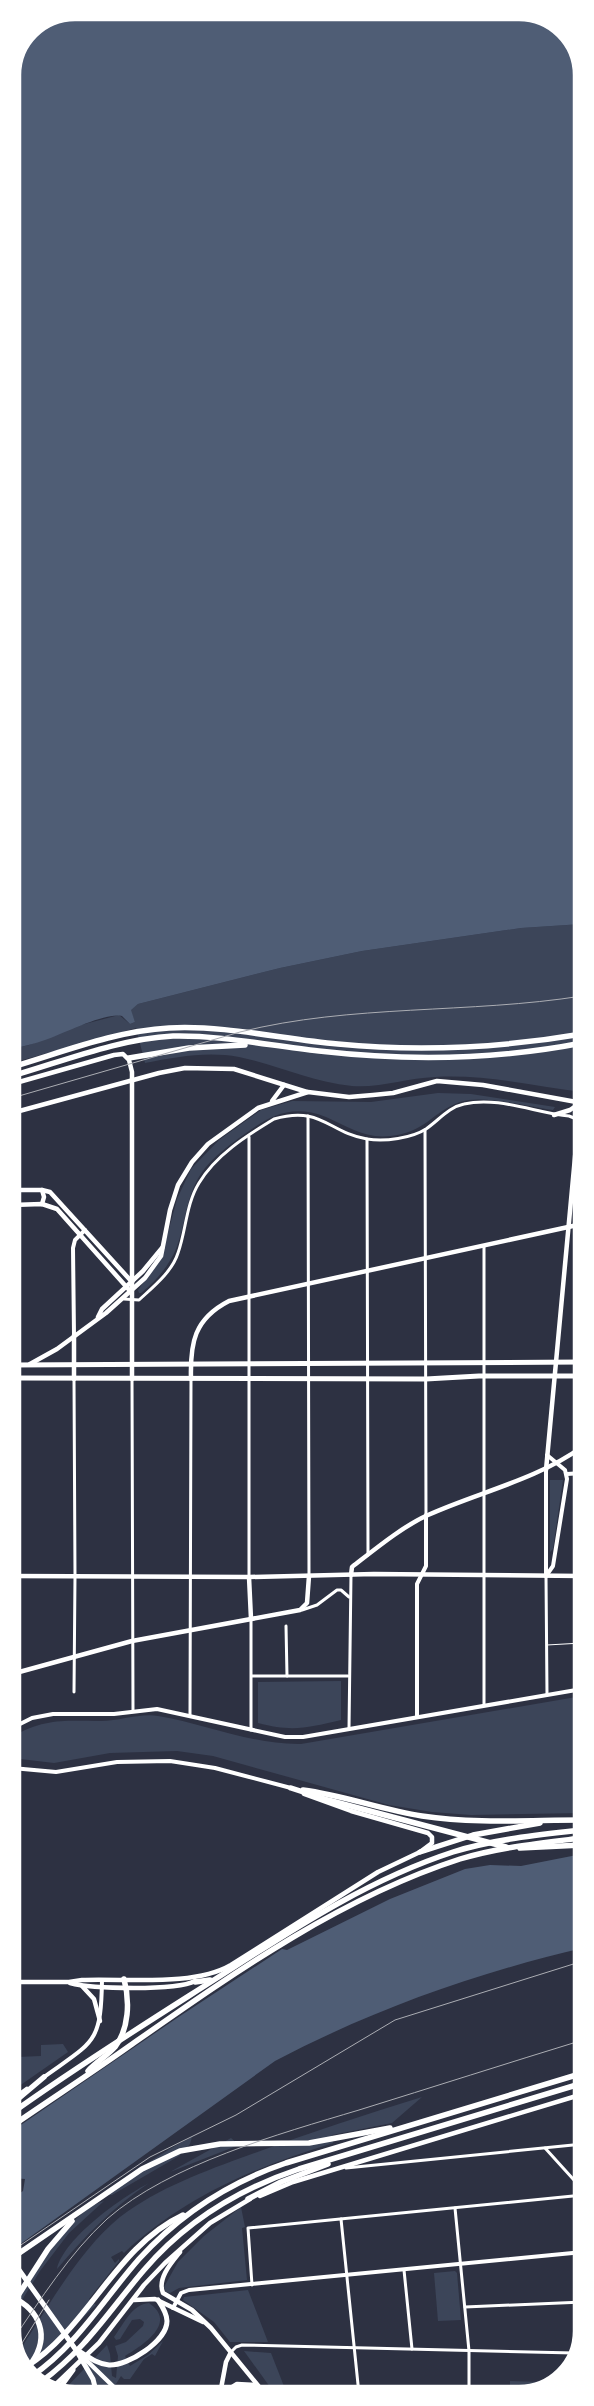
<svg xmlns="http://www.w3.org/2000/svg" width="594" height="2406" font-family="'Playfair Display',serif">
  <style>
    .green { fill: #3c4559 }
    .water { fill: #4f5d75 }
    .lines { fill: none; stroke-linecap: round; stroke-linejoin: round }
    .service { stroke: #fff; stroke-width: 1 }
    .minor { stroke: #fff; stroke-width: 3 }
    .tertiary { stroke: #fff; stroke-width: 4 }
    .secondary { stroke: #fff; stroke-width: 4.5 }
    .primary { stroke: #fff; stroke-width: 5 }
    .motorway { stroke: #fff; stroke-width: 5.5 }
    .rail { stroke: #abadb3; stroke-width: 1 }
    .rim { fill: none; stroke: #fff; stroke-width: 2.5 }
  </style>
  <rect width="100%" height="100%" fill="#2d3142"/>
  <g class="green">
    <path d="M582 924V1092C534 1086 484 1074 435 1077 407 1078 381 1088 352 1086 312 1082 278 1065 239 1057 207 1051 176 1057 145 1063L136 1028 12 1063V1049L29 1045 77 1026 119 1015 130 1024 135 1022 130 1010 138 1004 280 968 362 951 521 928Z"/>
    <path d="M438 1093 471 1094 555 1107 553 1110C528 1107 483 1094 460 1102 432 1112 425 1133 390 1136 365 1139 347 1126 326 1117 289 1103 268 1117 239 1138 227 1147 215 1156 205 1168 185 1194 187 1221 176 1249 168 1267 156 1281 141 1293H139L138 1290 161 1259 177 1199 191 1169 219 1140 261 1110 292 1101 371 1102Z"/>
    <polygon points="550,1480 563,1480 553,1549 550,1552"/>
    <path d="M341 1681V1720C307 1728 292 1732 258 1723V1682Z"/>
    <path d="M582 1696V1813L471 1815 432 1812 389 1805 213 1756 177 1751 110 1753 54 1763 12 1758V1737C45 1718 64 1721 101 1721 120 1721 140 1713 158 1716 206 1724 253 1745 301 1744Z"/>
    <polygon points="12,1996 16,1996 17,2057 41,2056 41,2045 63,2044 68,2052 12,2091"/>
    <path d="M422 2097 392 2123 332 2135 333 2143C255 2167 184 2197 124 2253L122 2251 111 2257 115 2263 119 2259V2261L89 2299 96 2305 28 2371 18 2353C47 2309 79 2250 120 2217 158 2188 205 2171 249 2155 306 2134 364 2115 422 2097Z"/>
    <path d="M192 2137 190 2144 179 2156 112 2195H108C134 2171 160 2153 192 2137Z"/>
    <polygon points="231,2138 239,2145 170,2172"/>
    <path d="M149 2183C113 2207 85 2236 57 2269 64 2238 122 2197 149 2183Z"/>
    <path d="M104 2201 69 2233 40 2271 12 2316V2311C31 2281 69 2209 104 2201Z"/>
    <polygon points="241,2207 245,2227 242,2228 247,2280 179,2288 170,2293 166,2292 164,2287 178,2262 204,2236"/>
    <polygon points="455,2271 457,2273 461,2320 438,2321 434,2273"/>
    <polygon points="248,2290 268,2342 230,2342 214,2322 183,2300 184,2297"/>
    <path d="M149 2303C178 2323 143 2345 125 2356L130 2366 148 2355 163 2341 155 2356 152 2354 144 2359 130 2379H124L121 2376 109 2395H71L63 2391 107 2345 110 2354 112 2376 116 2378 118 2356 115 2346 126 2342 143 2326 144 2322 140 2319 132 2320 120 2339 116 2340 114 2337C124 2324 132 2304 149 2303Z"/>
    <polygon points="244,2351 271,2353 287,2394 275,2394"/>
    <polygon points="510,2381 541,2382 541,2388 531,2394 510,2394"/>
  </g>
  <g class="water">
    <path d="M75 11 527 12 564 30 582 63V924L521 928 362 951 280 968 138 1004 131 1010 135 1022 130 1024 122 1016C105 1012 63 1034 45 1040 34 1044 23 1046 12 1049L11 75 30 30Z"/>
    <path d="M582 1854 583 1948C476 1973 372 2010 275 2061L12 2250V2198L23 2191 25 2179 12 2178V2131L177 2018 282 1949 287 1950 390 1899 465 1869 490 1865 521 1866Z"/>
  </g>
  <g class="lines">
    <polyline class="service" points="547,1645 582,1643"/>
    <g class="minor">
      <polyline points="308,1116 309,1576"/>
      <polyline points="425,1130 426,1515"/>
      <polyline points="249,1137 249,1577"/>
      <polyline points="367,1139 368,1555"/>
      <polyline points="14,1205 15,1576"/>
      <polyline points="484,1246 484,1705"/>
      <path d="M124 1299 139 1300C153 1287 172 1272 178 1253 186 1231 186 1204 199 1183 216 1155 246 1136 274 1119 321 1105 329 1133 367 1139 385 1142 412 1138 426 1129 439 1120 449 1107 464 1104 498 1096 536 1113 569 1116L574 1118 578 1124"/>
      <polyline points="74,1379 75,1576 74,1692"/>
      <polyline points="132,1379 133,1711"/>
      <polyline points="546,1576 547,1695"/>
      <polyline points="302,1610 317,1605 337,1590 341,1590 349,1597"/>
      <polyline points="251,1619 251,1730"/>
      <polyline points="286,1626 287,1676"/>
      <polyline points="252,1676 348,1676"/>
      <polyline points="190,1716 191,1379"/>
      <polyline points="349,1728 351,1575"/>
      <polyline points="12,2099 27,2088"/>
      <polyline points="545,2148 583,2190"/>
      <polyline points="346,2168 583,2144"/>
      <polyline points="455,2208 469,2351 469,2394"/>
      <polyline points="341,2219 359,2394"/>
      <polyline points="404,2270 412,2349"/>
      <polyline points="252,2285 248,2228 583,2195"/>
      <polyline points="465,2307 583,2302"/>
      <polyline points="231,2352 236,2347 242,2345 574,2353"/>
    </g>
    <g class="tertiary">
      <polyline points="74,1335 73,1248 75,1240 85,1230"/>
      <polyline points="567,1474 582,1473"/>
      <polyline points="546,1576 553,1566 567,1479 565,1470 547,1455"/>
      <polyline points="546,1576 546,1470"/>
      <polyline points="417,1717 417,1584 426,1566 426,1515"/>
      <polyline points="12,1728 32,1718 53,1714 114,1714 157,1709 285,1737 303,1737 582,1689"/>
      <polyline points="12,1768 56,1772 117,1762 170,1761 215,1768 291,1788"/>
      <path d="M44 2077C94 2041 101 2044 102 1980"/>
      <polyline points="173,2308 181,2293 189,2290 583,2252"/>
    </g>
    <g class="secondary">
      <polyline points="12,1084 114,1055 123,1054 129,1060 132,1072 132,1379"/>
      <polyline points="272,1101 284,1085"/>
      <polyline points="12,1113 159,1073 185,1068 234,1069 307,1092"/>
      <polyline points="554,1115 570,1110 580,1103"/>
      <polyline points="578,1145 582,1136"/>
      <polyline points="12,1190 42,1190 50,1192 132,1282"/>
      <polyline points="42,1190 44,1197 42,1204"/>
      <polyline points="12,1205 42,1204 57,1209 131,1292"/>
      <polyline points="98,1317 102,1309 143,1271 162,1248"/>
      <polyline points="30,1364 57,1349 106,1313 145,1278 161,1256 170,1210 178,1185 192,1162 208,1144 258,1108 308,1092 349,1097 373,1095 393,1093 437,1081 483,1085 582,1103"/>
      <polyline points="74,1379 74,1335"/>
      <path d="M191 1379C190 1343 194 1319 229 1301L582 1224"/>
      <polyline points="546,1470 580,1103"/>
      <path d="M351 1575 352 1567C374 1550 403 1526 428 1515 479 1492 536 1480 582 1447"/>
      <polyline points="12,1576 249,1577 374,1574 582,1576"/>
      <polyline points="249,1577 251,1619"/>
      <polyline points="12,1674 132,1641 300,1610 307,1603 309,1576"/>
      <path d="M12 1982H69L82 1980C126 1978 193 1987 231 1965L378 1872 420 1852 432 1843V1837L428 1833 351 1811 304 1794"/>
      <path d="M70 1983C92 1989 176 1991 195 1981"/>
      <polyline points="82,1986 94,1999 100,2021"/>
      <polyline points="260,2196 293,2182 583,2094"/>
      <path d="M180 2252C171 2263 157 2279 163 2293L192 2310 211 2328 265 2394"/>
      <polyline points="134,2300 155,2299 203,2322"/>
      <polyline points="83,2357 121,2394"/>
      <polyline points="53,2387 99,2343 144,2285 165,2263 210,2223 250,2199"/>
      <polyline points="220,2394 226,2362 231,2352"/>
      <polyline points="221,2394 237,2384 257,2385"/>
    </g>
    <g class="primary">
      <polyline points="12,1365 582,1362"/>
      <polyline points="12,1378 426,1379 479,1376 582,1376"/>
      <polyline points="12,2260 76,2350 93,2379 97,2395"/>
      <path d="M77 2350C87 2356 97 2364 109 2365 128 2366 167 2341 167 2321 167 2313 162 2306 158 2300"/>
      <polyline points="59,2389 73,2370"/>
    </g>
    <g class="motorway">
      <polyline points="129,1058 189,1048 245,1045"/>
      <path d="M12 1067C63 1052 115 1031 169 1028 225 1025 282 1039 338 1044 421 1052 500 1048 582 1034"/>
      <path d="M12 1076C64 1061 118 1039 173 1036 221 1035 271 1046 319 1051 407 1061 495 1060 582 1043"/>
      <polyline points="291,1788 328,1800 506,1847"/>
      <path d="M303 1790C343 1795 382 1810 422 1816 475 1824 529 1820 582 1820"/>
      <polyline points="520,1848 582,1845"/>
      <polyline points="420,1852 473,1835 540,1823"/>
      <polyline points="195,1982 210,1980"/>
      <path d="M88 2071C96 2062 107 2056 115 2047 129 2029 130 2001 124 1979"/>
      <polyline points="12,2104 44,2077"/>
      <path d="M12 2113C79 2065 148 2022 217 1978 292 1930 367 1880 453 1852 495 1839 539 1835 582 1830"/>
      <path d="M12 2126C51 2099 90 2074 128 2047 231 1975 339 1898 460 1859 500 1847 541 1843 582 1838"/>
      <polyline points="248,2199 281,2182 328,2164"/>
      <polyline points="12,2258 142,2169 180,2151 220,2144 309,2143 390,2128"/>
      <path d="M12 2297C40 2310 50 2336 32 2362"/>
      <polyline points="12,2305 48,2249 72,2221"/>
      <path d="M26 2367C89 2327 115 2247 183 2215"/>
      <path d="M32 2376C77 2345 103 2300 139 2259 179 2215 230 2182 286 2163L583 2073"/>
      <path d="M41 2382C87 2348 108 2312 144 2270 186 2221 239 2189 299 2169L583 2083"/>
    </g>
    <g class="rail">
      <path d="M12 1098 240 1032C352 1004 469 1014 582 996"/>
      <polyline points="12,2251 150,2157 236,2115 395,2020 583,1961"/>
      <path d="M12 2341C41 2299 69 2254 107 2219 170 2164 279 2134 359 2110 433 2087 508 2063 583 2040"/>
      <polyline points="17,2351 49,2300"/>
    </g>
  </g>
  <path d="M0 0H594V2406H0ZM75 20H519A55 55 0 0 1 574 75V2331A55 55 0 0 1 519 2386H75A55 55 0 0 1 20 2331V75A55 55 0 0 1 75 20Z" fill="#fff" fill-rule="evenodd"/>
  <path class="rim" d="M75 20H519A55 55 0 0 1 574 75V2331A55 55 0 0 1 519 2386H75A55 55 0 0 1 20 2331V75A55 55 0 0 1 75 20Z"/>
</svg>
